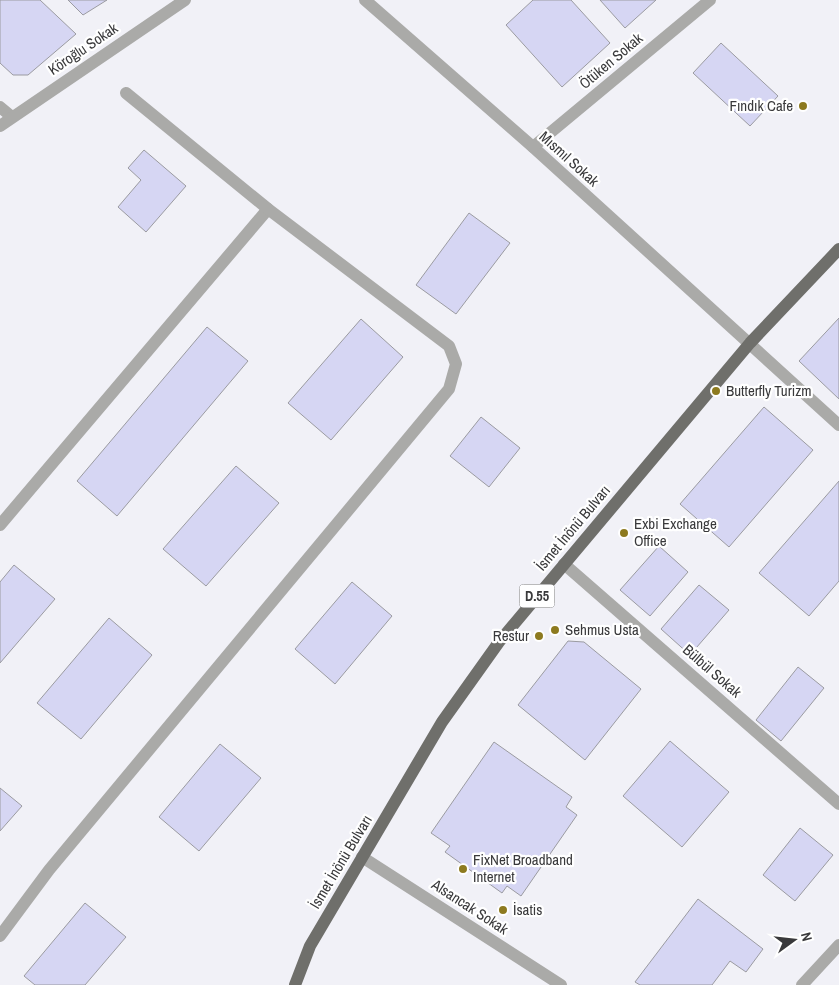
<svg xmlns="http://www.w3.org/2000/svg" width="839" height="985" font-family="'Archivo Narrow',sans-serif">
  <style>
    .building { fill: #d6d6f3; stroke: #9b9ba1 }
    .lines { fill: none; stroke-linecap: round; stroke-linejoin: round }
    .lane { stroke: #aaaaa8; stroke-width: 12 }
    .street { stroke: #aaaaa8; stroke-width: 12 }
    .primary { stroke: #6f6f6b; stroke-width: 12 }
    .poi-dot { fill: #8d7a1f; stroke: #fff; stroke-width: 2 }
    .labels { text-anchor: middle; stroke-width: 4.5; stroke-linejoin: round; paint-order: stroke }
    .shield { fill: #fff; stroke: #747476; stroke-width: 1 }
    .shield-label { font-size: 14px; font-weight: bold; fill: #39393b }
    .street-label { font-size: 15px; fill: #39393b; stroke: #fff }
    .poi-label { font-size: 15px; fill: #39393b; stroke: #fff; text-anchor: start }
  </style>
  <rect width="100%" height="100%" fill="#f1f1f7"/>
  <g class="building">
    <polygon points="0,0 40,0 76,34 28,75 13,75 0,63"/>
    <polygon points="68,0 107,0 83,15"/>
    <polygon points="533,0 571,0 610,43 562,87 506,25"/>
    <polygon points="600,0 656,0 625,28"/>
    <polygon points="721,43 778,96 750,126 693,73"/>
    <polygon points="144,150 186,186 146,232 118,207 141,180 128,168"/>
    <polygon points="469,213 510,243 456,314 416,285"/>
    <polygon points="839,318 839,399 799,361"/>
    <polygon points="361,319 403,357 331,440 288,403"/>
    <polygon points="207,327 248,361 117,516 77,481"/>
    <polygon points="764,407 813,450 729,547 680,504"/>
    <polygon points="481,417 520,448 489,487 450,456"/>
    <polygon points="236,466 279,503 206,586 163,549"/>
    <polygon points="839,481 839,581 809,616 759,573"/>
    <polygon points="659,546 688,572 650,616 620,590"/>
    <polygon points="14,565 55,599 0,663 0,582"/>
    <polygon points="352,582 392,616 335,684 295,649"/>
    <polygon points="699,585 729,610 690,655 661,629"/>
    <polygon points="109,618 152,655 81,739 37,703"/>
    <polygon points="568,641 584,642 641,689 585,760 518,705"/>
    <polygon points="798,667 824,688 781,741 756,720"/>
    <polygon points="670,741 729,792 682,847 623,796"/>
    <polygon points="494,742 572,797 566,807 577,815 521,896 507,886 502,893 445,852 450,846 431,833"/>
    <polygon points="220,744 261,778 199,851 159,817"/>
    <polygon points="0,788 22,806 0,831"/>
    <polygon points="800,828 833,855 795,901 763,875"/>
    <polygon points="698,899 763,949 746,972 730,961 712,985 640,985 635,982"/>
    <polygon points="85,903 126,937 85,985 35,985 24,976"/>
  </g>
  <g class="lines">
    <g class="lane">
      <polyline points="0,525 268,209"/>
      <polyline points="0,936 49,870 449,389 456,364 449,346 268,209 126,93"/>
    </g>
    <g class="street">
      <polyline points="365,0 533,147 839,425"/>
      <polyline points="0,107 12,117"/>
      <polyline points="0,126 185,0"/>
      <polyline points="533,147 710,0"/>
      <polyline points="564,564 839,804"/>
      <polyline points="362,857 561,985"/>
      <polyline points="802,985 839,945"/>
    </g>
    <polyline class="primary" points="295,985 310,946 442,722 499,642 750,343 839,249"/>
  </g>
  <g class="poi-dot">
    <circle cx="803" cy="106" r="5"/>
    <circle cx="716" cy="391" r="5"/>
    <circle cx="624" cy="533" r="5"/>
    <circle cx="555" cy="630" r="5"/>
    <circle cx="539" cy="636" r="5"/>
    <circle cx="463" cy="869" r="5"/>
    <circle cx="503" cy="910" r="5"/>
  </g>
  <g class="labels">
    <rect class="shield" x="519.5" y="584.5" width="35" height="23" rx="4"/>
    <g class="shield-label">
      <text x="537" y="601">D.55</text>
    </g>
    <g class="street-label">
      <text transform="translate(83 49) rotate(-34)" y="5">Köroğlu Sokak</text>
      <text transform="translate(611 61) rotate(-40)" y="5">Ötüken Sokak</text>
      <text transform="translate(569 159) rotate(42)" y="5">Mısmıl Sokak</text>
      <text transform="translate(573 528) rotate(-50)" y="5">İsmet İnönü Bulvarı</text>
      <text transform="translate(712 671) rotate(41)" y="5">Bülbül Sokak</text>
      <text transform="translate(341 862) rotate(-59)" y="5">İsmet İnönü Bulvarı</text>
      <text transform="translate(470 907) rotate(33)" y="5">Alsancak Sokak</text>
    </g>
    <g class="poi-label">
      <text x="793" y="111" text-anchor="end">Fındık Cafe</text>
      <text x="726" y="396">Butterfly Turizm</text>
      <text x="634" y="529">Exbi Exchange<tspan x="634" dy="17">Office</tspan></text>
      <text x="565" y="635">Sehmus Usta</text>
      <text x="529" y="641" text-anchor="end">Restur</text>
      <text x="473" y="865">FixNet Broadband<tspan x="473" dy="17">Internet</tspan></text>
      <text x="513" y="915">İsatis</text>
    </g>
  </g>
  <g transform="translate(794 940) rotate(75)" stroke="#ffffff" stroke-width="4" paint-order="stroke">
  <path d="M0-4L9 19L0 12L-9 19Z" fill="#39393b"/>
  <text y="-8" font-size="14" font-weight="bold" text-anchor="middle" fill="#39393b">N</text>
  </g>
</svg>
